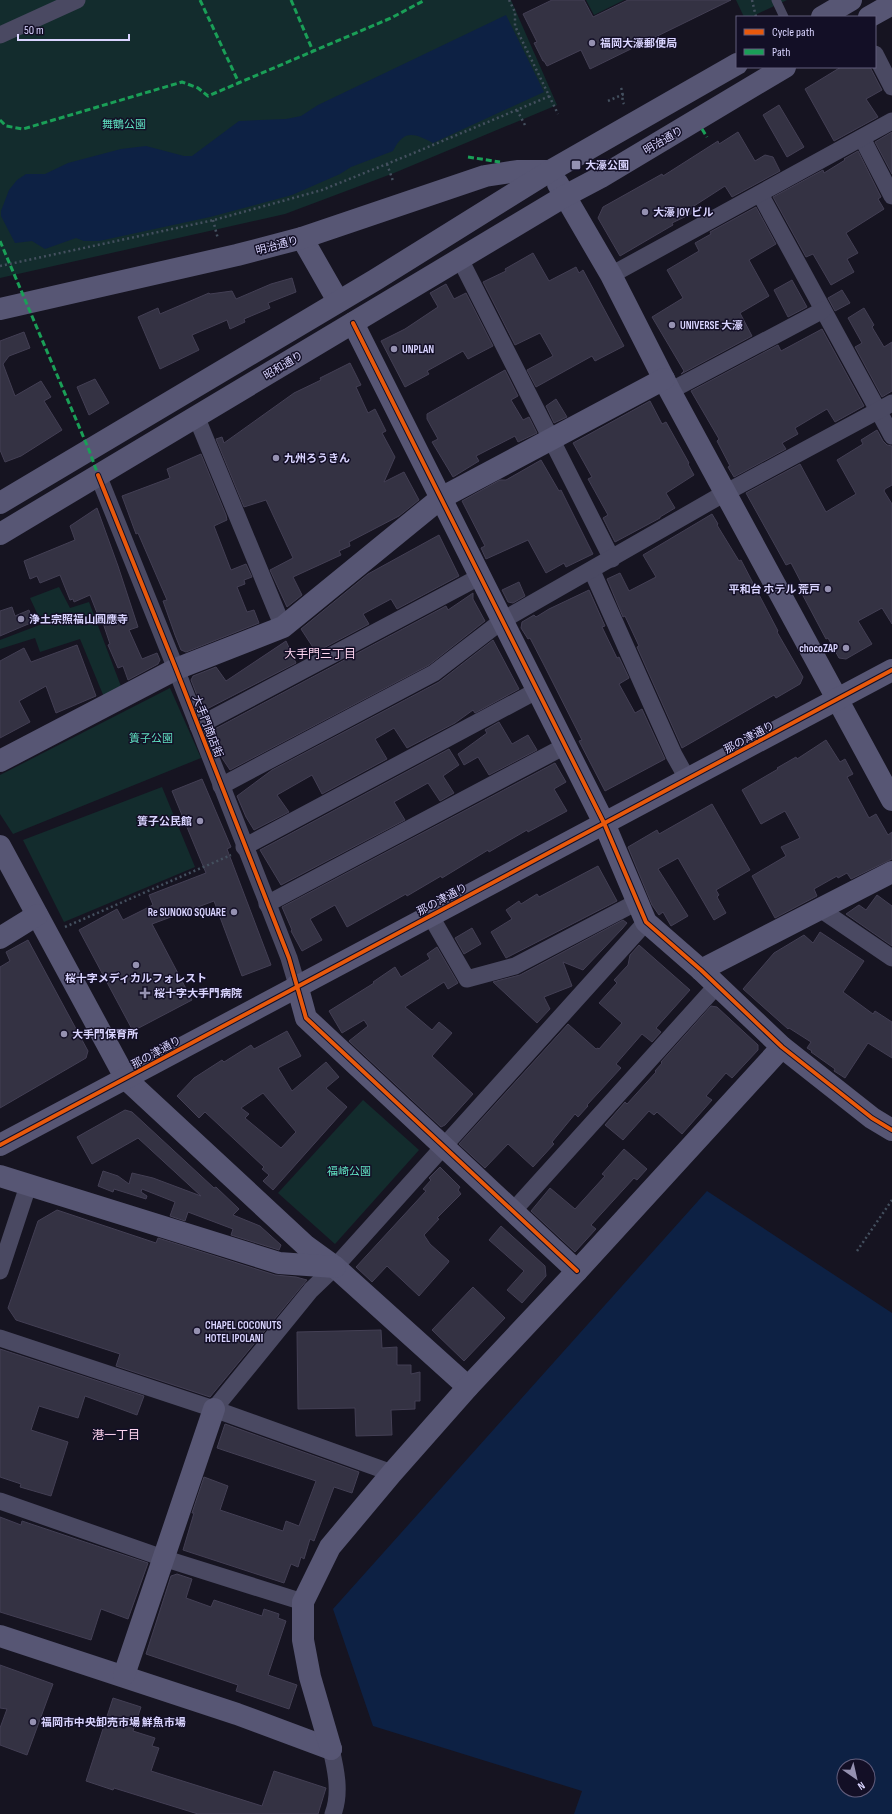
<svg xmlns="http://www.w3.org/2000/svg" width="892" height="1814" font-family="'Sofia Sans Condensed','Noto Sans JP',sans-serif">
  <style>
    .green { fill: #132c2d }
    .water { fill: #0d2144; fill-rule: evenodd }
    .building { fill: #343243; stroke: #433f54; fill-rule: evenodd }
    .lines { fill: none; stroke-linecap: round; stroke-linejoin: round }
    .path { stroke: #44505f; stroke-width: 2.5; stroke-dasharray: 2 3; stroke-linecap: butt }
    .lane { stroke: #4a4962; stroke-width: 9 }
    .street { stroke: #4a4962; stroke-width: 17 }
    .secondary { stroke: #575674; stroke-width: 22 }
    .quiet { stroke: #1a9f57; stroke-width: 3; stroke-dasharray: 6 3; stroke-linecap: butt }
    .cycleway-casing { stroke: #130f26; stroke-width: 6 }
    .cycleway { stroke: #e8590c; stroke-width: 4 }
    .poi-dot { fill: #9591b1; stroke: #130f26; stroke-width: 1.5 }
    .labels { text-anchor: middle; stroke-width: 3; stroke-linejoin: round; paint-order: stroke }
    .poi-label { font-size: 11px; font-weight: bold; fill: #d9d4ff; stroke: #130f26; text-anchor: start }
    .park-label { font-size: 11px; fill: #5fe0c0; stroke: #130f26 }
    .street-label { font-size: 11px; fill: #d9d4ff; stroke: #130f26 }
    .neighbourhood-label { font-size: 12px; fill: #ffd6f0; stroke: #130f26 }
  </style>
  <rect width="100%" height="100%" fill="#161421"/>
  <g class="green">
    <polygon points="0,0 511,0 557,105 394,173 285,214 0,278"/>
    <polygon points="586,0 624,0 594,15"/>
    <polygon points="736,0 787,0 751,17 744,17"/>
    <polygon points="59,587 70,608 89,602 122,689 104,697 80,639 40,652 35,638 0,649 0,640 42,624 30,598"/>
    <polygon points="170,688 201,758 13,834 0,814 0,775"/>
    <polygon points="162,787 195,867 64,922 23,840"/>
    <polygon points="363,1100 419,1150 335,1244 278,1193"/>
  </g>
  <g class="water">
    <path d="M506 15 544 92 433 143C414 133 404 129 393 151L351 167 340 174 292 195 210 217 99 241H84L76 238 45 249 32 241 15 243 1 216V211L9 190 17 180 26 174H45L68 163 121 149 146 146 184 156H192L239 121 286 119 301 116 318 105Z"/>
    <path d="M707 1191 892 1313V1814H574L582 1791 373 1726 333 1609ZM844 1766H868V1790H844Z"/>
  </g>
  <g class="building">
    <polygon points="552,0 584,0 593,17 628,0 731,0 590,69 581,50 547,66 544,61 543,61 534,43 537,42 523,14"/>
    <polygon points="841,67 870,67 882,90 866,99 878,117 834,141 805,89"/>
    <polygon points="779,105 804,147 787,157 763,115"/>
    <polygon points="738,132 755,161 765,155 773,157 780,171 732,197 725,186 694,206 697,211 672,223 673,225 620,256 598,218 603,207 662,174 663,176 718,141 719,144"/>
    <polygon points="892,132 892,174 875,142"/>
    <polygon points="858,151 881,197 878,199 884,209 846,233 858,253 847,259 854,272 831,285 813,254 806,257 773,197 823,170 824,173 845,160 844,159"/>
    <polygon points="756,207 776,244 749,260 769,296 740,313 752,336 681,374 684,371 652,317 683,298 667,270 699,251 695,243 711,234 710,232"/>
    <polygon points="533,253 549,281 576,267 579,273 583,270 624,346 595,361 592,356 536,387 527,370 553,356 540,333 515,345 483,282 506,271 505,269"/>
    <polygon points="292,278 296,292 268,303 270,308 244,319 245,322 230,329 227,320 192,335 199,350 160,369 138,317 158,308 160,314 209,293 210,294 232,291 236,299 271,284"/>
    <polygon points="792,280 807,307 788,317 774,290"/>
    <polygon points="446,284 454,299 466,293 493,346 468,359 463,351 427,371 429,374 405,387 381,341 405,329 438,307 430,293"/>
    <polygon points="842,290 850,303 835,311 828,298"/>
    <polygon points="864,308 874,325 872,327 884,347 892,342 892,391 882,397 855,347 862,343 848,318"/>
    <polygon points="822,329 864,406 835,422 827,409 795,428 798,434 782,443 786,449 734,477 728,467 730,466 717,441 719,439 691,391 778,345 781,351"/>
    <polygon points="24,332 30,348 9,356 3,364 15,396 41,381 51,397 44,401 62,430 21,456 5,462 0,450 0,341"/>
    <polygon points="350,363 361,385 356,387 368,413 375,409 386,431 382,433 395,457 384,482 404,472 419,500 399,516 349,542 350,546 339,551 341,555 293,577 302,595 287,607 270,570 293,558 266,500 244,507 216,439 222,437 224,443 294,393 321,380 320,378"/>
    <polygon points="505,370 518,396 511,400 523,420 529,417 537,433 518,442 515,436 476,456 479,461 453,477 432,442 438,439 427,419 427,414"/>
    <polygon points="95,379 109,403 89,415 77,387"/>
    <polygon points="556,399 567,417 554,423 546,406"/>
    <polygon points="650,401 662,424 666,422 689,463 688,464 694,475 666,493 675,508 660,517 660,518 615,542 603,518 608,515 588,479 592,477 573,443"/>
    <polygon points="877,430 883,441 887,445 892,446 892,485 885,489 884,491 892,504 892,624 882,608 858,621 872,644 846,659 839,658 828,638 826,639 800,590 804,588 791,563 786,565 746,493 800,464 826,512 856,494 837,460 863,444 861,440"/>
    <polygon points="201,454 226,515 227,520 214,526 231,570 246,564 252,577 244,580 245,584 237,587 247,612 254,610 259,623 186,652 181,650 175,635 163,601 167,600 138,533 136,534 122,496 170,478 167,469"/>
    <polygon points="541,460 559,491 561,490 593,554 566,567 564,563 546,573 528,540 486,559 481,548 485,546 462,501 500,480 506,480"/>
    <polygon points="97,508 118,566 138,627 129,630 142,659 157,653 160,660 158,664 128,680 123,666 118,668 108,645 110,644 103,623 101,623 90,595 74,602 73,599 70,600 60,575 40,583 37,576 30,579 24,561 75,540 70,526"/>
    <polygon points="712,514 718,524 717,525 739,561 741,560 778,631 777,632 803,677 800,684 776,698 774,695 682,748 637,647 639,646 625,616 623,617 607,579 620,573 629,591 656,577 643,555"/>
    <polygon points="439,535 459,576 397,609 391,599 363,614 369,624 316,652 301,629 368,574"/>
    <polygon points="519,582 525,596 513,603 508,602 502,590"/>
    <polygon points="589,590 605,626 602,627 617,658 619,657 629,678 619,684 635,713 642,709 665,759 605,791 579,741 582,740 544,665 530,638 528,639 521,628 522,622 534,615 536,617 549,609"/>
    <polygon points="473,593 473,599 485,621 429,665 230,770 222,758 211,731 446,606 448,610"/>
    <polygon points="12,607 15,616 29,610 33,622 0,636 0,611"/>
    <polygon points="493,640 519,689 475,713 473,710 455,723 407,748 394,728 375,739 387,759 322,794 312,775 277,795 289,812 254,830 246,817 237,796 272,770 439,682"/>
    <polygon points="286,641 296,663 203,711 191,680 193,676 216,667 226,681"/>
    <polygon points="77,645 96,696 56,713 46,686 19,701 30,722 0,738 0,661 24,648 31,662"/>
    <polygon points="499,722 512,744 528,735 537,750 489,775 478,757 464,765 458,754 487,733 485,730"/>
    <polygon points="826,740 840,762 845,759 853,774 847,777 869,818 876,814 888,835 892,832 892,859 851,879 847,873 838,878 837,876 814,889 817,896 775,918 752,876 786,856 781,847 800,838 785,811 761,824 742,790 778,769 777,768 796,757 797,759"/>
    <polygon points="449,749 459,765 443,776 454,793 440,801 428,783 394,802 405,820 281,885 260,850"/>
    <polygon points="555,763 566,782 554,789 567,811 528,832 527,830 489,852 488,850 442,878 441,876 407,896 406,894 347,927 335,905 310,919 322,940 302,951 291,931 292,930 282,907"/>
    <polygon points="202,779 231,847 227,849 271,965 242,976 214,901 152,924 192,1000 133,1031 79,930 117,909 123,920 153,905 149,895 206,873 172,791"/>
    <polygon points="712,804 750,870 716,890 719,895 717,897 726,913 714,920 678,858 658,869 688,916 671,926 663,912 659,915 652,905 628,847 657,830 659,834"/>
    <polygon points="598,866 617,901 506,958 491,932 512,919 506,910 519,901 521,904 537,894 539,897"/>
    <polygon points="877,895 892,906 892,946 846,914 859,905 866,910"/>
    <polygon points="623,920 627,923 622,929 583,970 563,962 572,986 544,997 550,1009 537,1023 493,982 520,975"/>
    <polygon points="472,928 481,944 464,954 455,938"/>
    <polygon points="820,932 864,961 843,992 873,1014 875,1011 892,1022 892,1058 868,1043 845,1078 834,1071 835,1069 811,1052 812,1051 807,1048 811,1042 789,1028 788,1029 743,989 774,953 804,935 813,943"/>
    <polygon points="28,940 88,1051 86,1058 0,1108 0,967 10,961 6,952"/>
    <polygon points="639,945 690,990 656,1028 661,1032 652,1042 642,1034 616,1064 621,1068 587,1105 588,1106 578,1117 575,1114 552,1142 554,1144 533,1167 508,1144 485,1168 459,1144 568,1024 596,1049 598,1048 599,1049 622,1023 599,1003 617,983 614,980 628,965 630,955"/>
    <polygon points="437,947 458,983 448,989 444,982 405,1007 432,1030 439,1022 452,1033 432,1056 473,1094 445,1125 441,1127 349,1041 368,1026 364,1020 342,1033 329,1011 374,983 373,982 395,967 401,977 430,959 427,954"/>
    <polygon points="711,1006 717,1007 758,1045 758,1050 732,1078 726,1073 706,1096 712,1100 682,1134 657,1112 654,1115 649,1111 623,1140 605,1125 625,1102 627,1104 656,1072 655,1071 662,1063 661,1062"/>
    <path d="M287 1031 301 1056 278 1068 292 1091 326 1062 339 1077 326 1088 347 1107 273 1190 263 1181 269 1175 262 1169 264 1167 205 1112 199 1118 177 1096 194 1078 222 1060 224 1062 251 1045 254 1049ZM263 1093 296 1132 281 1148 245 1118 249 1114 241 1108Z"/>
    <polygon points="125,1110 132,1112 214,1188 216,1187 239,1209 233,1215 260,1226 281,1245 279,1250 231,1235 233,1229 188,1212 185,1221 170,1216 175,1202 142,1189 141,1192 147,1196 146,1199 114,1189 113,1192 98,1186 103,1171 118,1176 129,1184 132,1173 153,1178 201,1196 138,1138 92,1164 77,1137"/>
    <polygon points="624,1149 647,1169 637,1180 634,1178 591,1225 596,1229 575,1252 531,1211 550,1188 575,1209 605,1176 602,1174"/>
    <polygon points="440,1167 460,1187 458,1190 461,1194 437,1218 439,1219 424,1235 430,1244 449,1261 448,1263 419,1296 387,1266 372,1282 356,1267 426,1191 423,1189 431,1180 429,1178"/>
    <polygon points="57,1210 156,1243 158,1238 275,1275 296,1277 307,1280 210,1397 116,1366 120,1354 16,1320 8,1308 38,1221"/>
    <polygon points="501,1226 545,1266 546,1276 522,1303 507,1290 524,1271 489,1240"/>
    <polygon points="473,1287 505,1318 464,1361 432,1330"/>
    <polygon points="381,1330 382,1348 397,1347 397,1365 411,1365 411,1374 420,1372 420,1401 415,1401 415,1409 391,1410 392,1435 356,1436 355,1408 298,1409 297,1332"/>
    <polygon points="0,1349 144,1396 137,1415 85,1396 78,1418 39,1406 31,1430 68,1442 51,1496 20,1487 21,1484 0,1477"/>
    <polygon points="225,1424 359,1472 352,1493 334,1487 314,1541 310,1539 304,1559 301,1557 298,1567 291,1564 284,1583 183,1550 194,1513 192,1513 204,1477 228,1486 220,1510 283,1531 286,1521 299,1526 316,1481 217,1448"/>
    <polygon points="0,1517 21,1525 22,1521 148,1563 128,1619 101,1609 91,1640 0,1612"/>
    <polygon points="177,1574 192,1579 186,1598 211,1607 214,1600 262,1616 264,1609 279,1614 278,1618 286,1621 268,1675 297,1685 289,1709 236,1691 238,1685 146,1654 171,1576"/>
    <polygon points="0,1665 53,1684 27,1755 0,1745 0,1728 7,1709 0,1708"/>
    <polygon points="113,1698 141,1707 133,1731 155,1738 152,1746 159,1748 151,1771 262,1806 274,1771 326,1788 318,1814 198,1814 114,1788 113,1790 86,1781"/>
  </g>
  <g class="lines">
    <g class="path">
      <polyline points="509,0 515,12 515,26 558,114"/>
      <polyline points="752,0 756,17"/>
      <path d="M621 88C624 94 621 99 624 104"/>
      <polyline points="608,101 624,94"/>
      <polyline points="517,110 526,127"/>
      <polyline points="387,164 393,181"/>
      <polyline points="213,220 218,239"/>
      <polyline points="0,266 214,220 322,190 409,155 550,96"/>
      <polyline points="65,927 231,855"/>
      <polyline points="857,1251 892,1200"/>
    </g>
    <polyline class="lane" points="776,0 784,17"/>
    <g class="street">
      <polyline points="0,35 77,0"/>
      <polyline points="875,54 892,87"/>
      <polyline points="862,138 892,196"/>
      <polyline points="760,194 892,436"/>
      <polyline points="460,259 612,559"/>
      <polyline points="611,275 892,121"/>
      <polyline points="670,391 823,310"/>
      <polyline points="196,416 283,627"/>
      <polyline points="98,475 176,669 289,958 297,985"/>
      <polyline points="592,571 674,755 688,780"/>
      <polyline points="198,726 481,576"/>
      <polyline points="221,786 434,673 503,620 725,493 892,403"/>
      <polyline points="244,847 538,690"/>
      <polyline points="267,904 565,746"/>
      <polyline points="820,909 892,958"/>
      <polyline points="430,915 467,979 515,966 637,902"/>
      <polyline points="513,1211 710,993"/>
      <polyline points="0,1271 28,1186"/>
      <polyline points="0,1338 214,1409 392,1473"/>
      <polyline points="214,1409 311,1290 335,1267 646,922"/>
      <polyline points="0,1501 163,1558 303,1602"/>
      <path d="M331 1749C336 1770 341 1793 333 1814"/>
    </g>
    <g class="secondary">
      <polyline points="822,17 851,0"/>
      <polyline points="869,17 892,4"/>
      <polyline points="558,184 611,275 670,391 892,800"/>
      <polyline points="302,238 338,301"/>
      <polyline points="0,309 237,255 302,238 485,176 517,171 550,171"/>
      <polyline points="353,323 604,823 646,922 701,970 782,1047 872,1118 892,1130"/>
      <polyline points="0,503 375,280 550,171 737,64"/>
      <polyline points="0,534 565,196 601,177 785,67"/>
      <polyline points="0,761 176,669 283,627 441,498 664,379"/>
      <polyline points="0,846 126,1079 306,1246 335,1267 468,1387"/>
      <polyline points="0,938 37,915"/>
      <polyline points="701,970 892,872"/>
      <polyline points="297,985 306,1018 577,1271"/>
      <polyline points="0,1145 892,670"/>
      <polyline points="0,1176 279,1263 335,1267"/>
      <polyline points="0,1636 237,1714 331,1749"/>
      <polyline points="124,1675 214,1409"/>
      <polyline points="331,1749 310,1677 303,1640 303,1602 330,1547 392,1473 468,1387 577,1271 782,1047"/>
    </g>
    <g class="quiet">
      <polyline points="200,0 239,83"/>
      <polyline points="291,0 313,51"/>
      <polyline points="0,120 6,126 23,129 182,82 198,88 208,96 391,18 425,0"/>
      <polyline points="702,129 707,137"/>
      <polyline points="468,157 500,162"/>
      <polyline points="0,241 89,450 98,475"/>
    </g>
    <defs>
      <g id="cycleway">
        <polyline points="353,323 604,823 646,922 701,970 782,1047 872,1118 892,1130"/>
        <polyline points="98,475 176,669 289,958 306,1018 577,1271"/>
        <polyline points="0,1145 892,670"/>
      </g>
    </defs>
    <use href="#cycleway" class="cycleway-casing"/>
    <use href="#cycleway" class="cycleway"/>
  </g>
  <g class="poi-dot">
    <circle cx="592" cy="43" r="4"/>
    <rect x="571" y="160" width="10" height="10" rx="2"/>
    <circle cx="645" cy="212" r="4"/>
    <circle cx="672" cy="325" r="4"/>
    <circle cx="394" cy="349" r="4"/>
    <circle cx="276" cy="458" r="4"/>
    <circle cx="828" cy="589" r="4"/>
    <circle cx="21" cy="619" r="4"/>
    <circle cx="846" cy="648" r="4"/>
    <circle cx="200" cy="821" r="4"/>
    <circle cx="234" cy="912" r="4"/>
    <circle cx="136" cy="965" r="4"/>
    <path d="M143 987h4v4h4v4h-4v4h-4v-4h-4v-4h4z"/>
    <circle cx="64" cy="1034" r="4"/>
    <circle cx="197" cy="1331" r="4"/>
    <circle cx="33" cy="1722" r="4"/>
  </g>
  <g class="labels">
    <g class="poi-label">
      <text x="600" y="47">福岡大濠郵便局</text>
      <text x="585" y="169">大濠公園</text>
      <text x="653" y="216">大濠 JOY ビル</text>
      <text x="680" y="329">UNIVERSE 大濠</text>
      <text x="402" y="353">UNPLAN</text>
      <text x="284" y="462">九州ろうきん</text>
      <text x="820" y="593" text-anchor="end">平和台 ホテル 荒戸</text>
      <text x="29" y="623">浄土宗照福山圓應寺</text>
      <text x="838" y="652" text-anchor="end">chocoZAP</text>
      <text x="192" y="825" text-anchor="end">簀子公民館</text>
      <text x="226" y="916" text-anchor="end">Re SUNOKO SQUARE</text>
      <text x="136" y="982" text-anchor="middle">桜十字メディカルフォレスト</text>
      <text x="154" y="997">桜十字大手門病院</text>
      <text x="72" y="1038">大手門保育所</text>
      <text x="205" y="1329">CHAPEL COCONUTS<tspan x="205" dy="13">HOTEL IPOLANI</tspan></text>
      <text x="41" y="1726">福岡市中央卸売市場 鮮魚市場</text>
    </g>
    <g class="park-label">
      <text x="124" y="128">舞鶴公園</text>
      <text x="151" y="742">簀子公園</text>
      <text x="349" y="1175">福崎公園</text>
    </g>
    <g class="street-label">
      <text transform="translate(663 140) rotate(-30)" y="4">明治通り</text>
      <text transform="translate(277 245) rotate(-15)" y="4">明治通り</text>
      <text transform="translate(283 365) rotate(-31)" y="4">昭和通り</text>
      <text transform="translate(208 726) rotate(69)" y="4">大手門商店街</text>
      <text transform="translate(749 737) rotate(-28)" y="4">那の津通り</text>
      <text transform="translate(442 899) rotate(-28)" y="4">那の津通り</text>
      <text transform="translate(156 1052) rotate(-29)" y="4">那の津通り</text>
    </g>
    <g class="neighbourhood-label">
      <text x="320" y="658">大手門三丁目</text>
      <text x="116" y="1439">港一丁目</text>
    </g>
  </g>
  <rect x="736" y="16" width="140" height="52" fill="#130f26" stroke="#625e7d"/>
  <rect x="744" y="29" width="20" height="6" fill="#e8590c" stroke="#625e7d"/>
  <text x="772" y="36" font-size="12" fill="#d9d4ff">Cycle path</text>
  <rect x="744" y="49" width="20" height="6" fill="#1a9f57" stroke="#625e7d"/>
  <text x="772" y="56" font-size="12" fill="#d9d4ff">Path</text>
  <g transform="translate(856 1778) rotate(146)"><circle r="19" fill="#130f26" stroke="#625e7d"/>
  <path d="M0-3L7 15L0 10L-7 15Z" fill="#9591b1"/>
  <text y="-6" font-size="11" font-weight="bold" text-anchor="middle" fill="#d9d4ff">N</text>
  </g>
  <path d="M18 34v6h111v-6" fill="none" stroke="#d9d4ff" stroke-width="2"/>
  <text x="24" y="34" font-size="12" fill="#d9d4ff" stroke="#130f26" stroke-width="3" paint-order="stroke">50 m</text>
</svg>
